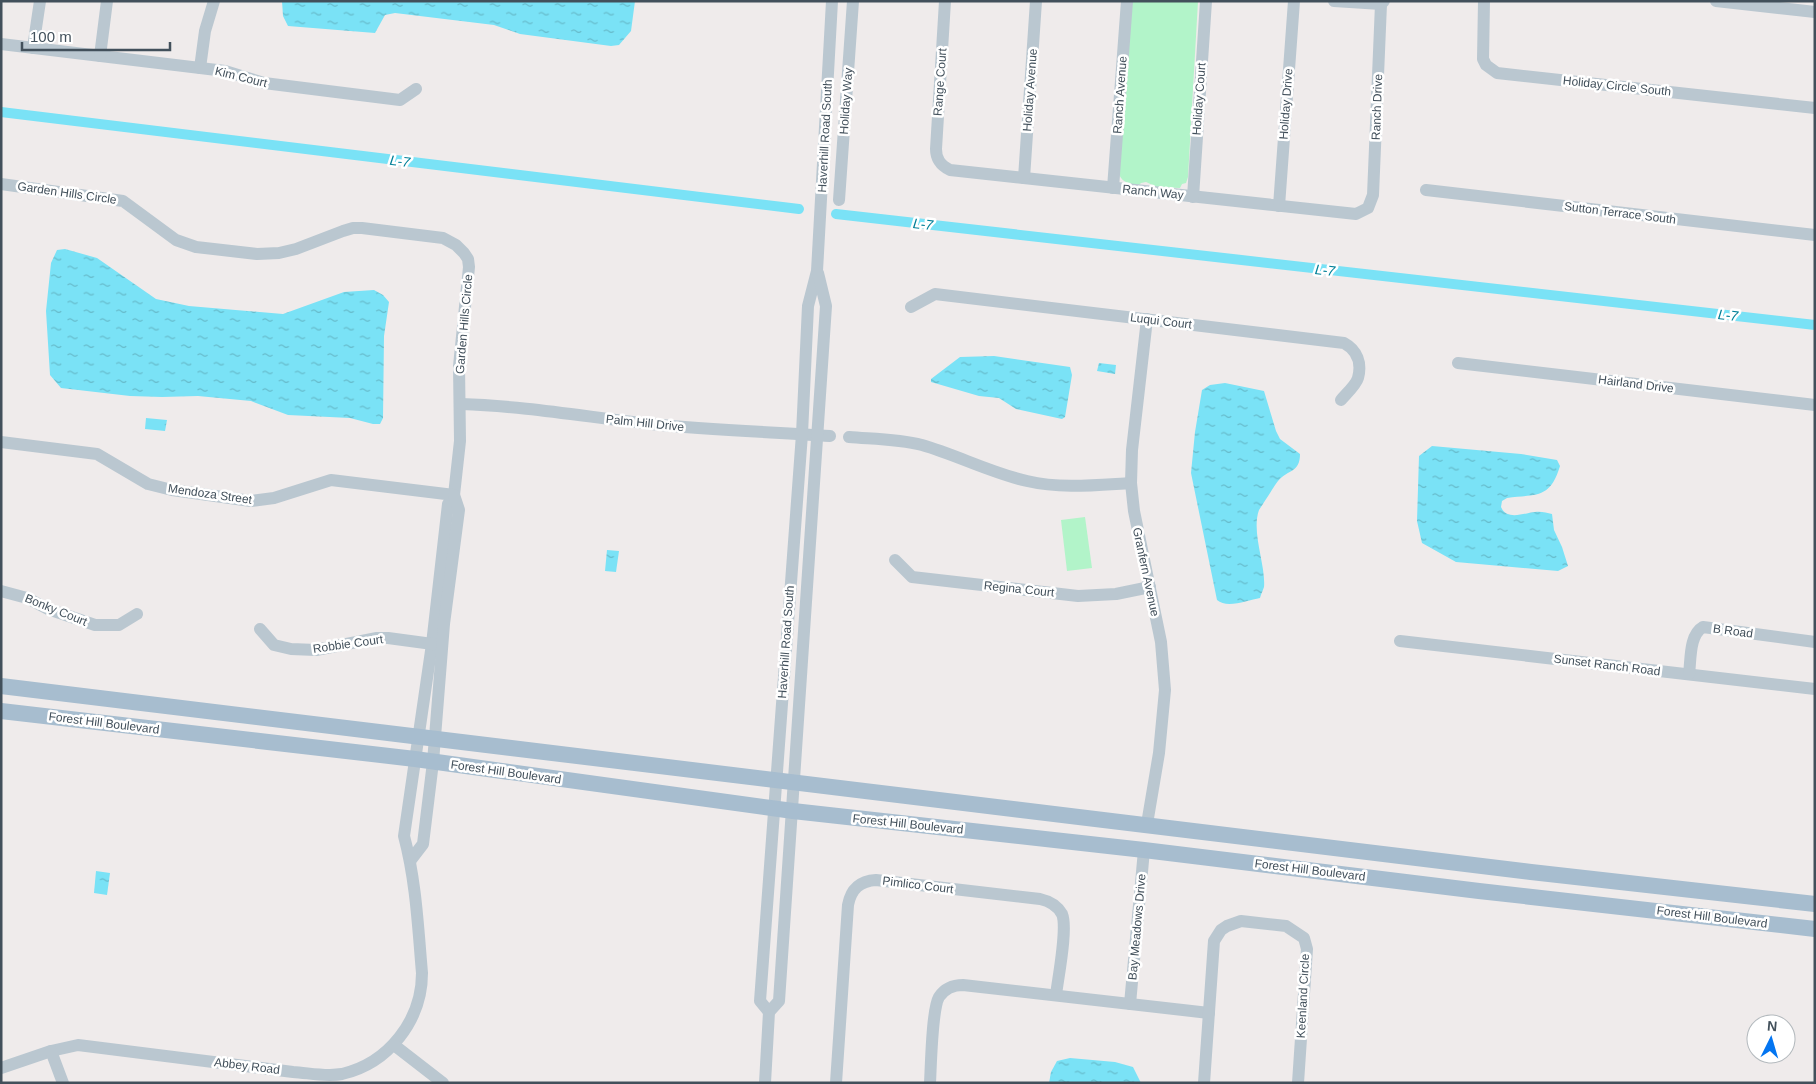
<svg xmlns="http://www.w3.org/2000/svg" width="1816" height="1084" font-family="Helvetica,sans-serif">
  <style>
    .grass { fill: #b2f4c9 }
    .water { fill: url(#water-ripples) }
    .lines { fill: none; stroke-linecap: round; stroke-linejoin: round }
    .canal { stroke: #7ae2f6; stroke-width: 10 }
    .minor { stroke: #bac7d0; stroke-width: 12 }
    .major { stroke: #a7bdcf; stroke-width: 16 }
    .labels { text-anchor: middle; stroke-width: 5; stroke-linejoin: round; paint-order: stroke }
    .street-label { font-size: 12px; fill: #42505b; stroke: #fff }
    .water-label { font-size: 14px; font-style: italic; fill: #038098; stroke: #fff }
  </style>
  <defs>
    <pattern id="water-ripples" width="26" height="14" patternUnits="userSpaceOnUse" patternTransform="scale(1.25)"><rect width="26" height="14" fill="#7ae2f6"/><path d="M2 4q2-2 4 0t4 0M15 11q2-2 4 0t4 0" fill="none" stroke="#66baca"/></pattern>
  </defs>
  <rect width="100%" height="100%" fill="#efebeb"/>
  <g class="grass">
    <path d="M1130 1H1198L1188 177 1186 183 1182 184 1180 188 1157 187 1146 182 1141 183 1139 185C1131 184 1122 183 1119 174Z"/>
    <polygon points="1085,517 1092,568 1067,571 1061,520"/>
  </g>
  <g class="water">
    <polygon points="282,1 635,1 631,31 619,45 611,46 520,34 494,25 395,13 385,15 375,33 288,26 283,16"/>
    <polygon points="65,249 97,258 156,299 189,306 283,314 344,292 374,290 383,295 389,302 384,336 383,418 380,424 373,424 350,418 288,415 251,401 198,396 162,397 130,396 61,388 50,375 46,311 51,263 57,250"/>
    <polygon points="994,356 1070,367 1072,375 1065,417 1062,419 1016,409 999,398 979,396 931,382 931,379 960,357"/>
    <polygon points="1099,363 1116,365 1115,374 1097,371"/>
    <path d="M1225 383 1264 391 1276 431 1280 439 1300 454C1300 473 1288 469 1278 481 1275 485 1261 507 1259 510 1251 532 1266 565 1264 587 1263 590 1261 594 1260 598 1248 600 1227 609 1217 600L1191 473 1195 432 1202 390 1210 385Z"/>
    <polygon points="146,418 167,420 165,431 145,429"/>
    <path d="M1432 446 1521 454 1557 460 1560 466C1550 499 1537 494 1507 498L1502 501 1501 507C1507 521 1524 513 1535 512 1541 511 1547 513 1552 514L1554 530 1562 547 1568 566 1558 571 1456 562 1422 543 1417 521 1419 456Z"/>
    <polygon points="607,550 619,551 616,572 605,571"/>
    <polygon points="96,871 110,873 107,895 94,893"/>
    <polygon points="1070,1058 1115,1062 1133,1067 1141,1083 1049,1083 1051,1072 1057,1061"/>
  </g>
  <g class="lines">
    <g class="canal">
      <polyline points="1,112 799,209"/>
      <polyline points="836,214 1815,325"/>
    </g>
    <g class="minor">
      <path d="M945 1 936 149C936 159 940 165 950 170L1356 214 1368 208 1373 195 1381 4"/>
      <polyline points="1334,1 1381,4 1384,1"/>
      <polyline points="1484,1 1483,59 1486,65 1497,73 1815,108"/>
      <polyline points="1716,1 1815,12"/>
      <polyline points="1,44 225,71 264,83 400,100 416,89"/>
      <polyline points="33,48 40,1"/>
      <polyline points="100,56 107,1"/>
      <polyline points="200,68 205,31 214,1"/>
      <polyline points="1024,178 1036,1"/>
      <path d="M1 184 123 201 176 240 196 247 257 254 279 253 296 249 343 231 353 228H362L443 238 456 245 464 253 468 259 469 267 459 366 460 441 454 495 448 504 432 644 404 836C416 881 418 927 422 973 422 1020 389 1063 342 1074 326 1077 309 1073 293 1072L78 1045 51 1051 1 1068"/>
      <polyline points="1113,188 1127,1"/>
      <polyline points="1426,190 1815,235"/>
      <polyline points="1193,197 1206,1"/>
      <polyline points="839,200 853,1"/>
      <polyline points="1279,206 1294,1"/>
      <path d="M911 307 935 294 1344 343C1357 350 1362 363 1358 378 1356 385 1346 394 1341 400"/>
      <polyline points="1147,319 1132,450 1131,483 1134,511 1161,642 1165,690 1159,753 1147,824"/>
      <polyline points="1458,363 1815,405"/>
      <path d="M461 404C525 406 587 417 651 424 710 430 770 432 830 436"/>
      <path d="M849 437C873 439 898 439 922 445 957 455 991 473 1027 481 1061 489 1096 485 1131 483"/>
      <polyline points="1,442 97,454 148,484 172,490 251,501 274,498 331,480 454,495"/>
      <polyline points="895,560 912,577 1078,596 1116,594 1150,587"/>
      <polyline points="1,591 27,598 48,609 95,625 119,625 137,614"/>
      <polyline points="260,629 274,645 291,649 316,650 377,638 388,638 440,645"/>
      <polyline points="1400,641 1815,689"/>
      <path d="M1689 674C1691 660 1689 635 1703 627L1815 642"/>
      <polyline points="410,861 423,844 433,762 444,624 459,510 454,495"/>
      <polyline points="1130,1004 1144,850"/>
      <polyline points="769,1012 760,1001 802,434 808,306 817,271 832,1"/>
      <polyline points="394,1045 443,1083"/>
      <polyline points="51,1051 63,1083"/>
      <polyline points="765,1083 769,1012 779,1001 826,306 818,273"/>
      <path d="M836 1083 848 905C851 889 860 881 876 880L1040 899C1049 901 1057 905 1062 914 1068 928 1058 978 1056 995"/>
      <path d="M930 1083C931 1065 932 1009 939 997 945 988 954 985 963 985L1209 1013"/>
      <polyline points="1204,1083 1214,941 1221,930 1227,926 1241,921 1286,926 1304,938 1307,949 1298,1083"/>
    </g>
    <g class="major">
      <polyline points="1,686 1531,872 1815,904"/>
      <polyline points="1,711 415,759 793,811 1144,850 1479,891 1815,929"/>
    </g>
  </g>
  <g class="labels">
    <g class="street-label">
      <text transform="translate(241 77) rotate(14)" y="4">Kim Court</text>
      <text transform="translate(940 82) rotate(-86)" y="4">Range Court</text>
      <text transform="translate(1617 86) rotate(6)" y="4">Holiday Circle South</text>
      <text transform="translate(1030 90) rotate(-86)" y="4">Holiday Avenue</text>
      <text transform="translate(1120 95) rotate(-86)" y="4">Ranch Avenue</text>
      <text transform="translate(1199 99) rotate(-86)" y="4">Holiday Court</text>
      <text transform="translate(846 101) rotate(-86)" y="4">Holiday Way</text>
      <text transform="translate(1286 104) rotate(-86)" y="4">Holiday Drive</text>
      <text transform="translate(1377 107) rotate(-88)" y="4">Ranch Drive</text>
      <text transform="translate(825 136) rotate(-87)" y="4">Haverhill Road South</text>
      <text transform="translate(1153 192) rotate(6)" y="4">Ranch Way</text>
      <text transform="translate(67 193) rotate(8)" y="4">Garden Hills Circle</text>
      <text transform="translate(1620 213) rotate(7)" y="4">Sutton Terrace South</text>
      <text transform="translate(1161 321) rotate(7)" y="4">Luqui Court</text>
      <text transform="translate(464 324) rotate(-85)" y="4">Garden Hills Circle</text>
      <text transform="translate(1636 384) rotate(7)" y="4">Hairland Drive</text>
      <text transform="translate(645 423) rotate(6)" y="4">Palm Hill Drive</text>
      <text transform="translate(210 494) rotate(8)" y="4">Mendoza Street</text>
      <text transform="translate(1146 572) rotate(78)" y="4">Granfern Avenue</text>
      <text transform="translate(1019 589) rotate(6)" y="4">Regina Court</text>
      <text transform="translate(56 610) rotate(22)" y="4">Bonky Court</text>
      <text transform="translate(1733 631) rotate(8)" y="4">B Road</text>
      <text transform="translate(786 642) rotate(-86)" y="4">Haverhill Road South</text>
      <text transform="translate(348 644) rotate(-8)" y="4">Robbie Court</text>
      <text transform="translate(1607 665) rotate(7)" y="4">Sunset Ranch Road</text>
      <text transform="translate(104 723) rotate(7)" y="4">Forest Hill Boulevard</text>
      <text transform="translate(506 772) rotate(8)" y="4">Forest Hill Boulevard</text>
      <text transform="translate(908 824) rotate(6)" y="4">Forest Hill Boulevard</text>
      <text transform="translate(1310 870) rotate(7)" y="4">Forest Hill Boulevard</text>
      <text transform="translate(918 885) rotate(7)" y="4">Pimlico Court</text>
      <text transform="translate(1712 917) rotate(7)" y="4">Forest Hill Boulevard</text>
      <text transform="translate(1137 927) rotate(-85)" y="4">Bay Meadows Drive</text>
      <text transform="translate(1303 996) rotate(-87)" y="4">Keenland Circle</text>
      <text transform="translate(247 1066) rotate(7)" y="4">Abbey Road</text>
    </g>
    <g class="water-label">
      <text transform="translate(400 161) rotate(7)" y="5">L-7</text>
      <text transform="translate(923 224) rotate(6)" y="5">L-7</text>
      <text transform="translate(1325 270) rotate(6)" y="5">L-7</text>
      <text transform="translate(1728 315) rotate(6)" y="5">L-7</text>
    </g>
  </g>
  <rect width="1816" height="1084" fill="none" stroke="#42505b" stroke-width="5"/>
  <g transform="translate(1771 1039) rotate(5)"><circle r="24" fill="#ffffff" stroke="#b3b9bd"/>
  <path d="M0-4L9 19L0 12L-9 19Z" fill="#0375f1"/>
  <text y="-8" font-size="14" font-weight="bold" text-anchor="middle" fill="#42505b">N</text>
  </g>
  <path d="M22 42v8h148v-8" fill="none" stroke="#42505b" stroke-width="2.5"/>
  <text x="30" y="42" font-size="15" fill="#42505b" stroke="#ffffff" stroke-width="4" paint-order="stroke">100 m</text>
</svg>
